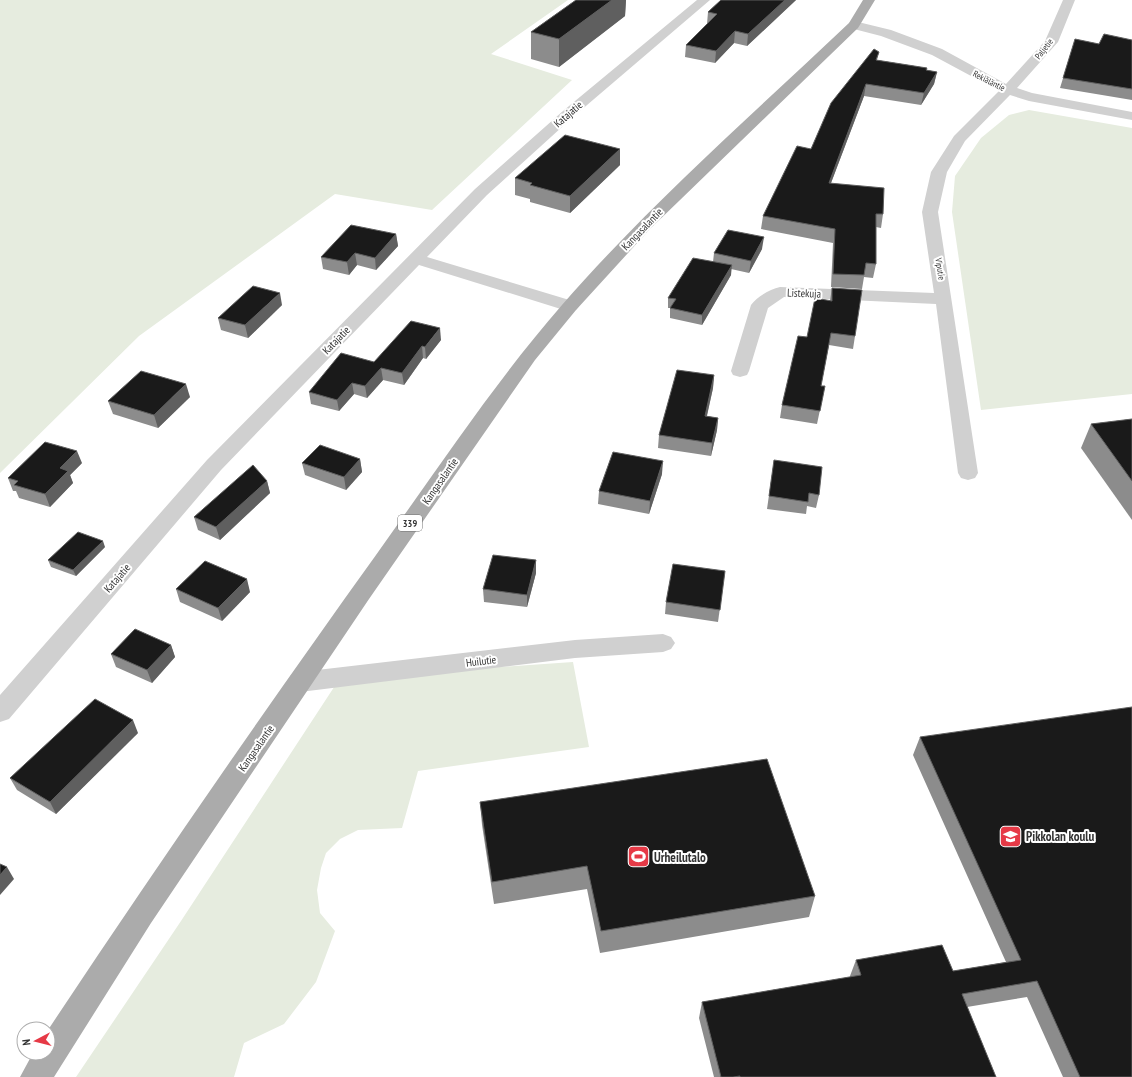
<svg xmlns="http://www.w3.org/2000/svg" width="1132" height="1077" font-family="'PT Sans Narrow',sans-serif">
  <style>
    .green { fill: #e6ecdf }
    .lines { fill: none; stroke-linecap: round; stroke-linejoin: round }
    .street { fill: #d0d0d0; fill-rule: evenodd }
    .primary { fill: #ababab; fill-rule: evenodd }
    .wall { fill: #8c8c8c }
    .shaded-wall { fill: #5f5f5f }
    .building { fill: #1a1a1a; stroke: #5f5f5f }
    .labels { text-anchor: middle; stroke-width: 4; stroke-linejoin: round; paint-order: stroke }
    .far-street-label { font-size: 9px; fill: #333; stroke: #fff }
    .shield { fill: #fff; stroke: #707070; stroke-width: 1 }
    .shield-label { font-size: 10px; font-weight: bold; fill: #333 }
    .street-label { font-size: 11px; fill: #333; stroke: #fff }
    .near-poi-label { font-size: 13px; font-weight: bold; fill: #333; stroke: #fff; text-anchor: start }
  </style>
  <rect width="100%" height="100%" fill="#fff"/>
  <g class="green">
    <polygon points="0,0 568,0 491,54 572,80 432,210 335,194 139,336 0,473"/>
    <polygon points="1029,110 1132,128 1132,394 981,410 952,212 955,176 981,138 1009,115"/>
    <polygon points="573,662 589,747 418,771 402,828 358,830 340,839 326,853 321,868 317,890 320,913 335,931 316,982 284,1024 244,1043 234,1077 76,1077 181,921 340,678"/>
  </g>
  <g class="lines">
    <g class="street">
      <polygon points="697,0 710,0 573,117 487,195 427,257 576,302 579,306 576,310 570,311 564,310 419,265 221,470 9,719 0,722 0,695 207,460 475,189 563,111"/>
      <path d="M1063 0H1075L1058 42 1017 88 1032 93 1132 112V120L1029 101 1010 95 965 141 947 172 938 212 978 473 975 478 968 480 961 478 958 473 936 304 784 297 768 308 749 371 747 375 740 377 733 375 731 371 751 305C757 297 770 289 780 287L934 293 922 212 931 172 954 136 999 91 932 55 881 36 850 28 848 25 850 22 854 21 891 30 942 49 1006 84 1045 41Z"/>
      <polygon points="663,634 671,637 675,643 671,649 663,652 575,658 300,692 291,689 288,682 291,675 300,672 575,640"/>
    </g>
    <path class="primary" d="M863 0H875L858 28 649 230 576 310 535 360 369 599 151 923 54 1077H20L33 1053H48V1030C154 870 264 711 376 555 436 471 494 383 562 305 650 204 752 115 849 23Z"/>
  </g>
  <g class="wall">
    <polygon points="576,0 626,0 625,16 559,67 531,59 531,32"/>
    <polygon points="721,0 796,0 747,46 734,43 715,63 685,57 686,45 707,24 708,12"/>
    <polygon points="1075,39 1099,44 1132,40 1132,100 1060,88"/>
    <polygon points="879,52 877,60 927,68 927,70 937,72 934,84 921,105 864,96 831,183 883,214 881,228 876,227 876,264 873,278 864,277 862,289 831,287 833,243 761,229 763,216 811,149"/>
    <polygon points="620,149 620,165 570,213 530,202 530,199 515,195 515,178"/>
    <polygon points="396,234 398,246 376,270 357,265 349,275 323,269 321,257"/>
    <polygon points="762,249 749,273 731,269 731,275 702,325 670,318 670,308 668,308 668,298 713,262 714,253"/>
    <polygon points="832,288 855,336 853,349 829,345 821,386 825,386 817,424 780,418 782,405 807,337 830,300"/>
    <polygon points="282,305 248,338 221,330 218,318"/>
    <polygon points="441,340 426,359 423,358 404,385 383,380 367,398 354,394 339,411 311,404 309,392 374,362"/>
    <polygon points="714,375 713,388 707,416 718,418 717,430 711,456 658,448 659,435"/>
    <polygon points="190,397 158,428 113,414 108,401"/>
    <polygon points="1132,419 1132,520 1081,448 1091,424"/>
    <polygon points="360,459 362,472 346,490 305,475 302,463"/>
    <polygon points="774,460 819,495 816,508 807,506 806,514 767,509"/>
    <polygon points="82,463 70,475 73,483 50,507 19,498 16,491 13,491 8,478"/>
    <polygon points="662,474 649,514 598,504 599,491"/>
    <polygon points="267,481 270,493 220,540 198,530 194,517"/>
    <polygon points="105,547 76,576 51,567 48,560"/>
    <polygon points="536,560 536,573 527,607 484,602 483,589"/>
    <polygon points="725,571 718,622 665,614 666,602"/>
    <polygon points="176,589 250,592 222,621 180,602"/>
    <polygon points="171,645 175,657 152,683 116,667 111,654"/>
    <polygon points="138,733 56,814 17,790 10,778"/>
    <polygon points="920,737 1132,1077 1063,1077 1027,997 967,1007 996,1077 714,1077 699,1018 702,1002 850,977 850,976 856,960 953,971 1006,962 913,755"/>
    <polygon points="480,802 815,896 809,917 600,953 587,889 494,904 482,825"/>
  </g>
  <g class="shaded-wall">
    <polygon points="612,0 626,0 625,16 559,67 559,39"/>
    <polygon points="785,0 796,0 747,46 748,34"/>
    <polygon points="735,31 734,43 715,63 716,51"/>
    <polygon points="937,72 934,84 921,105 924,93"/>
    <polygon points="866,84 864,96 826,196 829,183"/>
    <polygon points="620,149 620,165 570,213 570,196"/>
    <polygon points="396,234 398,246 376,270 375,258"/>
    <polygon points="764,237 762,249 749,273 751,261"/>
    <polygon points="355,253 357,265 349,275 347,262"/>
    <polygon points="732,265 731,275 702,325 702,315"/>
    <polygon points="280,293 282,305 248,338 245,325"/>
    <polygon points="440,328 441,340 426,359 425,347"/>
    <polygon points="422,346 423,358 404,385 402,373"/>
    <polygon points="381,368 383,380 367,398 365,386"/>
    <polygon points="714,375 713,388 704,428 705,416"/>
    <polygon points="352,383 354,394 339,411 337,400"/>
    <polygon points="186,384 190,397 158,428 154,415"/>
    <polygon points="718,418 717,430 711,456 712,443"/>
    <polygon points="77,451 82,463 70,475 73,483 50,507 45,494 60,468"/>
    <polygon points="360,459 362,472 346,490 344,477"/>
    <polygon points="663,461 662,474 649,514 650,501"/>
    <polygon points="267,481 270,493 220,540 216,527"/>
    <polygon points="103,541 105,547 76,576 73,570"/>
    <polygon points="536,560 536,573 527,607 527,595"/>
    <polygon points="247,579 250,592 222,621 218,608"/>
    <polygon points="171,645 175,657 152,683 147,670"/>
    <polygon points="133,720 138,733 56,814 50,802"/>
    <polygon points="7,867 14,879 0,895 0,875"/>
  </g>
  <g class="building">
    <polygon points="576,0 612,0 559,39 531,32"/>
    <polygon points="721,0 785,0 748,34 735,31 716,51 686,45 717,14 708,12"/>
    <polygon points="1104,34 1132,40 1132,89 1063,78 1075,39 1099,44"/>
    <polygon points="874,49 879,52 876,60 927,68 926,70 937,72 924,93 866,84 829,183 884,188 883,214 876,214 876,264 866,263 864,275 833,274 835,229 763,216 797,146 811,149 831,103"/>
    <polygon points="565,135 620,149 570,196 530,185 532,183 515,178"/>
    <polygon points="351,225 396,234 375,258 355,253 347,262 321,257"/>
    <polygon points="728,230 764,237 751,261 714,253"/>
    <polygon points="693,258 732,265 702,315 670,308 676,299 668,298"/>
    <polygon points="253,286 280,293 245,325 218,318"/>
    <polygon points="832,288 862,290 855,336 831,333 821,386 825,386 820,411 782,405 798,336 807,337 815,298 832,301"/>
    <polygon points="411,321 440,328 425,347 422,346 402,373 381,368 365,386 352,383 337,400 309,392 341,353 374,362"/>
    <polygon points="677,370 714,375 705,416 718,418 712,443 659,435"/>
    <polygon points="141,371 186,384 154,415 108,401"/>
    <polygon points="1132,419 1132,481 1091,424"/>
    <polygon points="45,442 77,451 60,468 68,471 45,494 14,485 18,481 8,478"/>
    <polygon points="320,445 360,459 344,477 302,463"/>
    <polygon points="613,452 663,461 650,501 599,491"/>
    <polygon points="774,460 822,467 819,495 809,493 808,502 769,496"/>
    <polygon points="253,465 267,481 216,527 194,517"/>
    <polygon points="78,532 103,541 73,570 48,560"/>
    <polygon points="493,555 536,560 527,595 483,589"/>
    <polygon points="205,561 247,579 218,608 176,589"/>
    <polygon points="673,564 725,571 720,610 666,602"/>
    <polygon points="135,629 171,645 147,670 111,654"/>
    <polygon points="95,699 133,720 50,802 10,778"/>
    <polygon points="1132,707 1132,1077 1080,1077 1037,981 962,994 996,1077 740,1077 740,1076 733,1077 721,1077 702,1002 861,975 856,960 942,945 953,971 1021,960 920,737"/>
    <polygon points="767,759 815,896 601,931 587,866 492,882 480,802"/>
    <polygon points="0,864 7,867 0,875"/>
  </g>
  <defs>
    <symbol id="school-square" viewBox="-11 -11 22 22"><rect x="-9" y="-9" width="18" height="18" rx="4" fill="#e63946" stroke="#fff"/><path d="M0-5L7-2L0 1L-7-2ZM-4 1L0 2.5L4 1V4Q0 6-4 4Z" fill="#fff"/></symbol>
    <symbol id="stadium-square" viewBox="-11 -11 22 22"><rect x="-9" y="-9" width="18" height="18" rx="4" fill="#e63946" stroke="#fff"/><path d="M0-5a6.5 5 0 1 0 0 10a6.5 5 0 1 0 0-10ZM-3.5-1.8h7v3.6h-7Z" fill="#fff"/></symbol>
  </defs>
  <g fill-rule="evenodd">
    <use href="#school-square" x="998" y="824" width="25" height="25"/>
    <use href="#stadium-square" x="626" y="844" width="25" height="25"/>
  </g>
  <g class="labels">
    <g class="far-street-label">
      <text transform="translate(1044 49) rotate(-52)" y="3">Paljetie</text>
      <text transform="translate(989 81) rotate(27)" y="3">Rekiäläntie</text>
      <text transform="translate(940 269) rotate(81)" y="3">Viputie</text>
    </g>
    <rect class="shield" x="398" y="515" width="24" height="16" rx="3"/>
    <g class="shield-label">
      <text x="410" y="527">339</text>
    </g>
    <g class="street-label">
      <text transform="translate(568 114) rotate(-41)" y="4">Katajatie</text>
      <text transform="translate(642 229) rotate(-46)" y="4">Kangasalantie</text>
      <text transform="translate(804 293) rotate(2)" y="4">Listekuja</text>
      <text transform="translate(336 340) rotate(-46)" y="4">Katajatie</text>
      <text transform="translate(440 481) rotate(-55)" y="4">Kangasalantie</text>
      <text transform="translate(117 578) rotate(-49)" y="4">Katajatie</text>
      <text transform="translate(481 661) rotate(-7)" y="4">Huilutie</text>
      <text transform="translate(256 748) rotate(-55)" y="4">Kangasalantie</text>
    </g>
    <g class="near-poi-label">
      <text x="1026" y="841">Pikkolan koulu</text>
      <text x="654" y="862">Urheilutalo</text>
    </g>
  </g>
  <g transform="translate(36 1041) rotate(263)"><circle r="19" fill="#ffffff" stroke="#adadad"/>
  <path d="M0-3L7 15L0 10L-7 15Z" fill="#e63946"/>
  <text y="-6" font-size="11" font-weight="bold" text-anchor="middle" fill="#333333">N</text>
  </g>
</svg>
